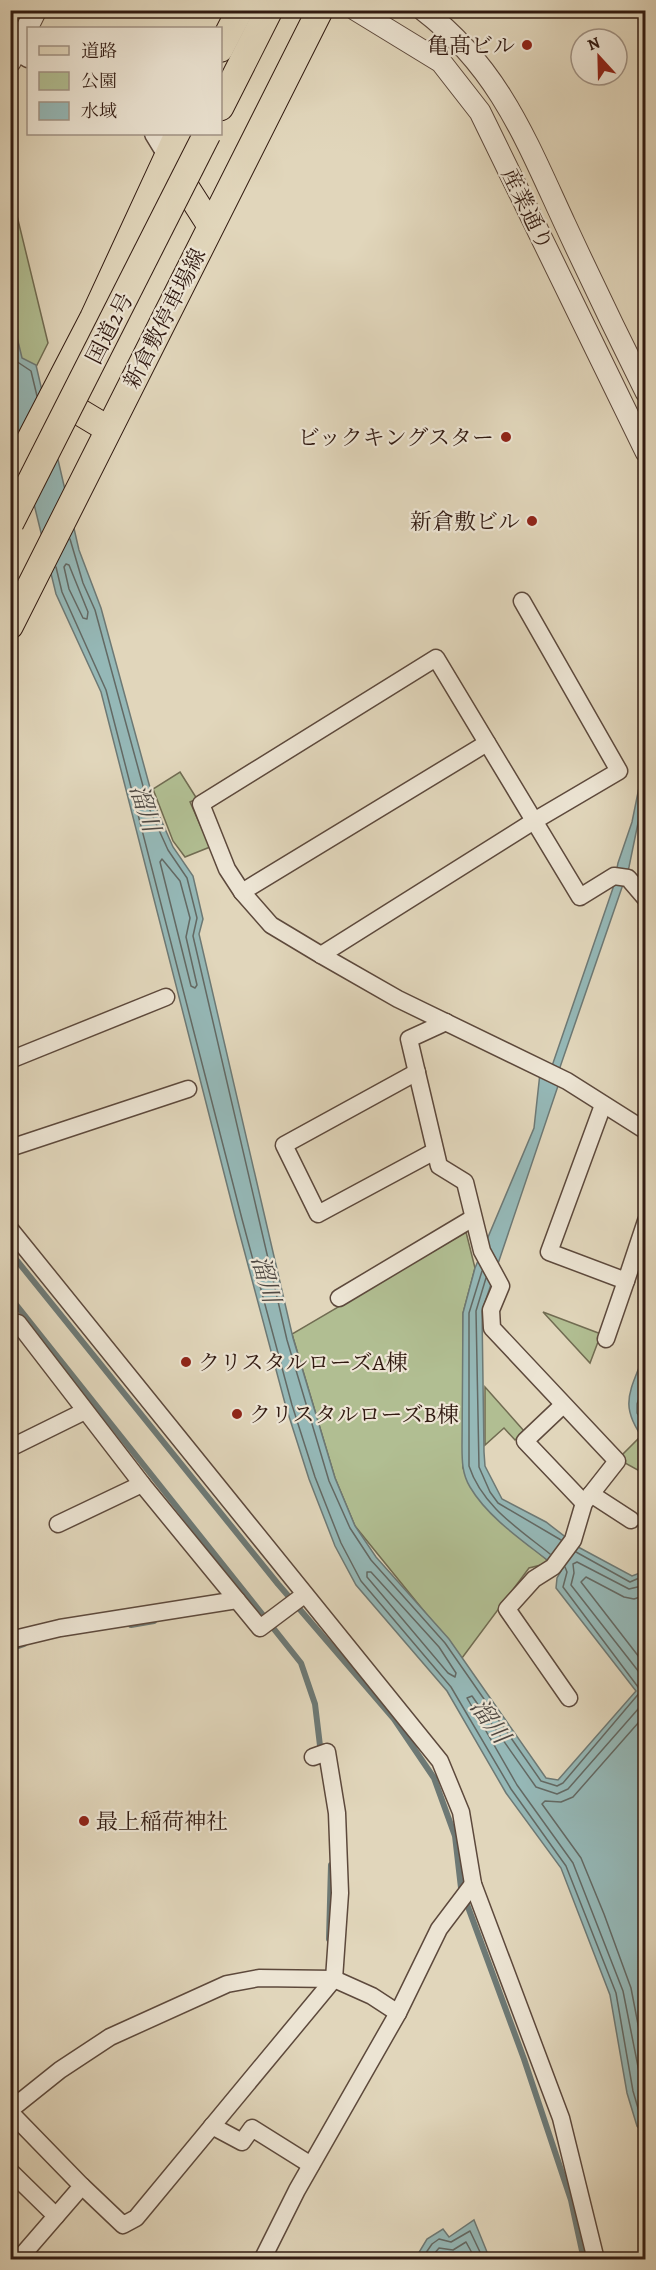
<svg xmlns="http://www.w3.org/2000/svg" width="656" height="2270" font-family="Alegreya,'Noto Serif JP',serif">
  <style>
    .green { fill: #b1be92; stroke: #716c52; stroke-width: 1.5 }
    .water { fill: #95b8b7; stroke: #6d7975; stroke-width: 1.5 }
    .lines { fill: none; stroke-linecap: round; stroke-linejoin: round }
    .shore { stroke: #636964; stroke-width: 1.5 }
    .stream { stroke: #6d7975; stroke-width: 6 }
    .minor-casing { stroke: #5d493c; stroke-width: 19 }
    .tertiary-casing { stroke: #5d493c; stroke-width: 23 }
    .primary-casing { stroke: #311a11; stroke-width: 28 }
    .trunk-casing { stroke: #311a11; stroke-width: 29 }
    .minor { stroke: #ece4d3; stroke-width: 16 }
    .tertiary { stroke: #ece4d3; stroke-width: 21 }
    .primary { stroke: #e1d6bb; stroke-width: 26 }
    .trunk { stroke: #e1d6bb; stroke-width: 27 }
    .trunk-bridge-casing { stroke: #311a11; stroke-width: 29; stroke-linecap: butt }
    .trunk-bridge { stroke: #e1d6bb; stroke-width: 27 }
    .poi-dot { fill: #8f2418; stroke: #ece4d3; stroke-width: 2 }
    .labels { text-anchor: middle; stroke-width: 4.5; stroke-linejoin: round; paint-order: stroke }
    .poi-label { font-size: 22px; fill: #311a11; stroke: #ece4d3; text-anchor: end }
    .street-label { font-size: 22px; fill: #311a11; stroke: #ece4d3 }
    .water-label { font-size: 24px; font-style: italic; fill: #4f4943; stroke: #ece4d3 }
  </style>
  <rect width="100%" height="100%" fill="#e1d6bb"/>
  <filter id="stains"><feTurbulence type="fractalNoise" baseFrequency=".00333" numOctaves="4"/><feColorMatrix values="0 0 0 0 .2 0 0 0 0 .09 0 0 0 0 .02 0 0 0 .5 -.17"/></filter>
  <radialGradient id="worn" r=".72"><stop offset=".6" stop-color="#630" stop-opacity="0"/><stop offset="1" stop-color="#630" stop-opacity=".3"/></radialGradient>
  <g class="green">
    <polygon points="10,187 48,343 11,417 10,417"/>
    <polygon points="180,772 197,799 190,802 210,847 185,857 173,841 153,789"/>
    <path d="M466 1232 475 1268 463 1313V1468C478 1509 515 1533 547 1560L545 1564 529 1568 462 1658 355 1526 335 1478 292 1334Z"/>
    <polygon points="543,1312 601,1334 590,1363"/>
    <polygon points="485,1387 524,1431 515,1440 504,1428 485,1445"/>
    <polygon points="639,1438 645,1446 645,1474 625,1463 622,1455"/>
  </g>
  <g class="water">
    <path d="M10 308 22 358 36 365 79 550 101 608 155 806 173 847 193 876 203 919 199 934 293 1338 335 1478 355 1526 376 1557 449 1639 546 1778 558 1780 636 1691 556 1588 557 1578 561 1571C531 1546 490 1521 470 1487 462 1474 462 1460 462 1446L463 1313 475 1268 534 1128 540 1073 551 1069 613 888 618 863 632 822 645 758V789L629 867 558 1073 559 1083 482 1311 484 1452 485 1466 502 1499 546 1522 580 1548 632 1576 640 1573 645 1561V2135L637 2126 627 2093 610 1995 561 1868 506 1793 447 1691 356 1585 335 1546 309 1479 286 1407 236 1220 101 692 56 594 11 410Z"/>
    <path d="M645 1352V1383L637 1404V1413L645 1425V1441C617 1404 631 1391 645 1352Z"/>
    <polygon points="474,2220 487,2252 485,2259 415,2259 427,2239 443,2229 449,2237"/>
  </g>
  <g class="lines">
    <g class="shore">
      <polyline points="10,336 16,361 31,371 37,396"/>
      <polyline points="70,539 83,583 95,610 149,808 168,850 187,878 197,918 193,936 287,1340 329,1481 350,1528 371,1560 445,1643 541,1781 557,1786 563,1783 641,1691 563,1587 567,1572 565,1567"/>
      <polygon points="66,564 69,565 88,612 87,619 83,618 69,589 64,567"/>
      <polyline points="56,567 62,592 106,690 242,1219 292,1405 315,1477 341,1543 361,1581 451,1687 511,1789 566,1866 616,1993 633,2091 642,2122 646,2126"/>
      <polygon points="162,859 180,881 190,918 186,937 197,985 195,988 191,986 160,862"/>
      <path d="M482 1271 469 1313V1466C482 1506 519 1529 550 1554"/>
      <polyline points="486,1278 476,1311 479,1467 490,1492 498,1503 561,1540"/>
      <polyline points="576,1552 630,1582 646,1575"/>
      <polygon points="367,1572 371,1572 439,1647 456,1673 455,1677 448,1673 367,1577"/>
      <polyline points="646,1585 629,1589 577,1562 573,1564 574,1573 571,1585 646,1681"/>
      <polyline points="646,1595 634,1599 624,1597 586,1577 581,1582 646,1666"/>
      <polyline points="646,1700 568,1789 557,1794 536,1787 472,1696 467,1698 517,1785 573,1863 623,1991 646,2107"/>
      <polyline points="646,1714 573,1797 561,1802 545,1801 542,1804 581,1858 604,1914 631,1988 646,2066"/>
      <polyline points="421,2260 432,2244 439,2239 451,2242 470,2231 480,2252 480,2260"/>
      <polyline points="429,2260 439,2248 453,2250 466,2242 472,2253 472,2260"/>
    </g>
    <g class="stream">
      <polyline points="10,1252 278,1584 394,1719 434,1778 455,1836 461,1888 524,2059 571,2200 584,2260"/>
      <polyline points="10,1297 301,1663 315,1704 321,1754"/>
      <polyline points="131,1625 154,1621"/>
      <polyline points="10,1649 24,1644"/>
      <polyline points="329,1939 331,1865"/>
    </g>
    <defs>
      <g id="minor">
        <polyline points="16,52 28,59"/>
        <polyline points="153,134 167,157"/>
        <polyline points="487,743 242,892 271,925 321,955 398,999 567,1081 646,1131"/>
        <polyline points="242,892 227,869 201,804 436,658 580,897 614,876 628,878 646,899"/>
        <polyline points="321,955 534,821 619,771 522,601"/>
        <polyline points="446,1022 409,1039 439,1166 465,1182 482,1251 501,1286 491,1310 492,1328 617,1461 584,1503 573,1540 553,1567 534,1579 507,1609 569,1698"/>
        <polyline points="10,1060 166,997"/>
        <polyline points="417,1072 284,1145 318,1214 435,1151"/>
        <polyline points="603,1105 549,1252 626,1281 646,1221"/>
        <polyline points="10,1148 188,1089"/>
        <polyline points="10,1229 440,1761 461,1812 473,1884 561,2118 596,2260"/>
        <polyline points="339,1298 473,1218"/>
        <polyline points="18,1323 142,1484 237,1600"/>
        <polyline points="606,1339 626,1281"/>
        <polyline points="563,1405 525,1441 584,1503"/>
        <polyline points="10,1448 85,1411"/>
        <polyline points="591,1494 631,1520"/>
        <polyline points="58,1524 142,1484"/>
        <polyline points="10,1640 60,1628 237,1600 260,1628 304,1595"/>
        <polyline points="10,2110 60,2070 110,2037 227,1984 259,1978 334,1979 372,1996 398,2013"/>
        <polyline points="10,2112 82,2186 18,2260"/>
        <polyline points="212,2126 242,2142 252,2128 311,2165"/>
        <polyline points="10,2171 56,2216"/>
        <polyline points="82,2186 123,2225 136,2218 334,1979 340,1893 337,1813 327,1752 313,1757"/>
        <polyline points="262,2260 297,2190 398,2013 439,1929 473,1884"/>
      </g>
      <g id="tertiary">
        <polyline points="356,10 441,62 480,112 646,452"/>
        <path d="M423 10C499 68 526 140 565 224 591 280 618 336 646 392"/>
        <polyline points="10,62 36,10"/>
      </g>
      <g id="primary">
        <polyline points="220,49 240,10"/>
        <polyline points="173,167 210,225"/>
        <polyline points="53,396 108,429"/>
        <polyline points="10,478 93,318 178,134"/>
        <polyline points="10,626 320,10"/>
      </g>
      <polyline id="trunk" points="220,107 269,10"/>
    </defs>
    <use href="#minor" class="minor-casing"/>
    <use href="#tertiary" class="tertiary-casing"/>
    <use href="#primary" class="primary-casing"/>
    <use href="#trunk" class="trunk-casing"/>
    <use href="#minor" class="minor"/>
    <use href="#tertiary" class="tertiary"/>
    <use href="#primary" class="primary"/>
    <use href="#trunk" class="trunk"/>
    <defs>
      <polyline id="trunk-bridge" points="10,523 207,134"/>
    </defs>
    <use href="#trunk-bridge" class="trunk-bridge-casing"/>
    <use href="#trunk-bridge" class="trunk-bridge"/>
  </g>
  <g class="poi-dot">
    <circle cx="527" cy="45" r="6"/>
    <circle cx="506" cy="437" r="6"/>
    <circle cx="532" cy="521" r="6"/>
    <circle cx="186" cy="1362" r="6"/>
    <circle cx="237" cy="1414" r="6"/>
    <circle cx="84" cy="1821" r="6"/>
  </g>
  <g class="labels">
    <g class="poi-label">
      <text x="515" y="53">亀髙ビル</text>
      <text x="494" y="445">ビックキングスター</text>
      <text x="520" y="529">新倉敷ビル</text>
      <text x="198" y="1370" text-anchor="start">クリスタルローズA棟</text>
      <text x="249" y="1422" text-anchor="start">クリスタルローズB棟</text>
      <text x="96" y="1829" text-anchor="start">最上稲荷神社</text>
    </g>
    <g class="street-label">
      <text transform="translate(528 209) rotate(64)" y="8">産業通り</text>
      <text transform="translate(164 318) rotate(-63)" y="8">新倉敷停車場線</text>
      <text transform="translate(109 328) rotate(-63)" y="8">国道2号</text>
    </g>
    <g class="water-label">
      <text transform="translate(145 808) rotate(72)" y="8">溜川</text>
      <text transform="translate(266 1279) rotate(74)" y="8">溜川</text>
      <text transform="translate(490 1721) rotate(54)" y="8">溜川</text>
    </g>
  </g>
  <rect width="656" height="2270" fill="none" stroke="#e1d6bb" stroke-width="36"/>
  <rect x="12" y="12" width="632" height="2246" fill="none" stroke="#311a11" stroke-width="3"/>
  <rect x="18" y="18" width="620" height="2234" fill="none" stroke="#311a11" stroke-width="1.5"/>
  <rect x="27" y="27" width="195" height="108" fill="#ece4d3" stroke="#a19385" stroke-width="1.5"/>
  <rect x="39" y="46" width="30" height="9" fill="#e1d6bb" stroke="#a19385" stroke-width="1.5"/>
  <text x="81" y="57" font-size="18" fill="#311a11">道路</text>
  <rect x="39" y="72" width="30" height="18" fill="#b1be92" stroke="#a19385" stroke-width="1.5"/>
  <text x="81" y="87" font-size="18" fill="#311a11">公園</text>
  <rect x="39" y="102" width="30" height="18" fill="#95b8b7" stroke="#a19385" stroke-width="1.5"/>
  <text x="81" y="117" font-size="18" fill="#311a11">水域</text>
  <g transform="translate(599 57) rotate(338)"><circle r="28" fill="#ece4d3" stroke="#a19385" stroke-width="1.5"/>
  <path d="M0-4.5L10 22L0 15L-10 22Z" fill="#8f2418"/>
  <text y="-9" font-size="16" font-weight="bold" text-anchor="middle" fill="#311a11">N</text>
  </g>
  <rect width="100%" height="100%" filter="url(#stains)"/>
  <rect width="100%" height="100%" fill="url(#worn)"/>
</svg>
